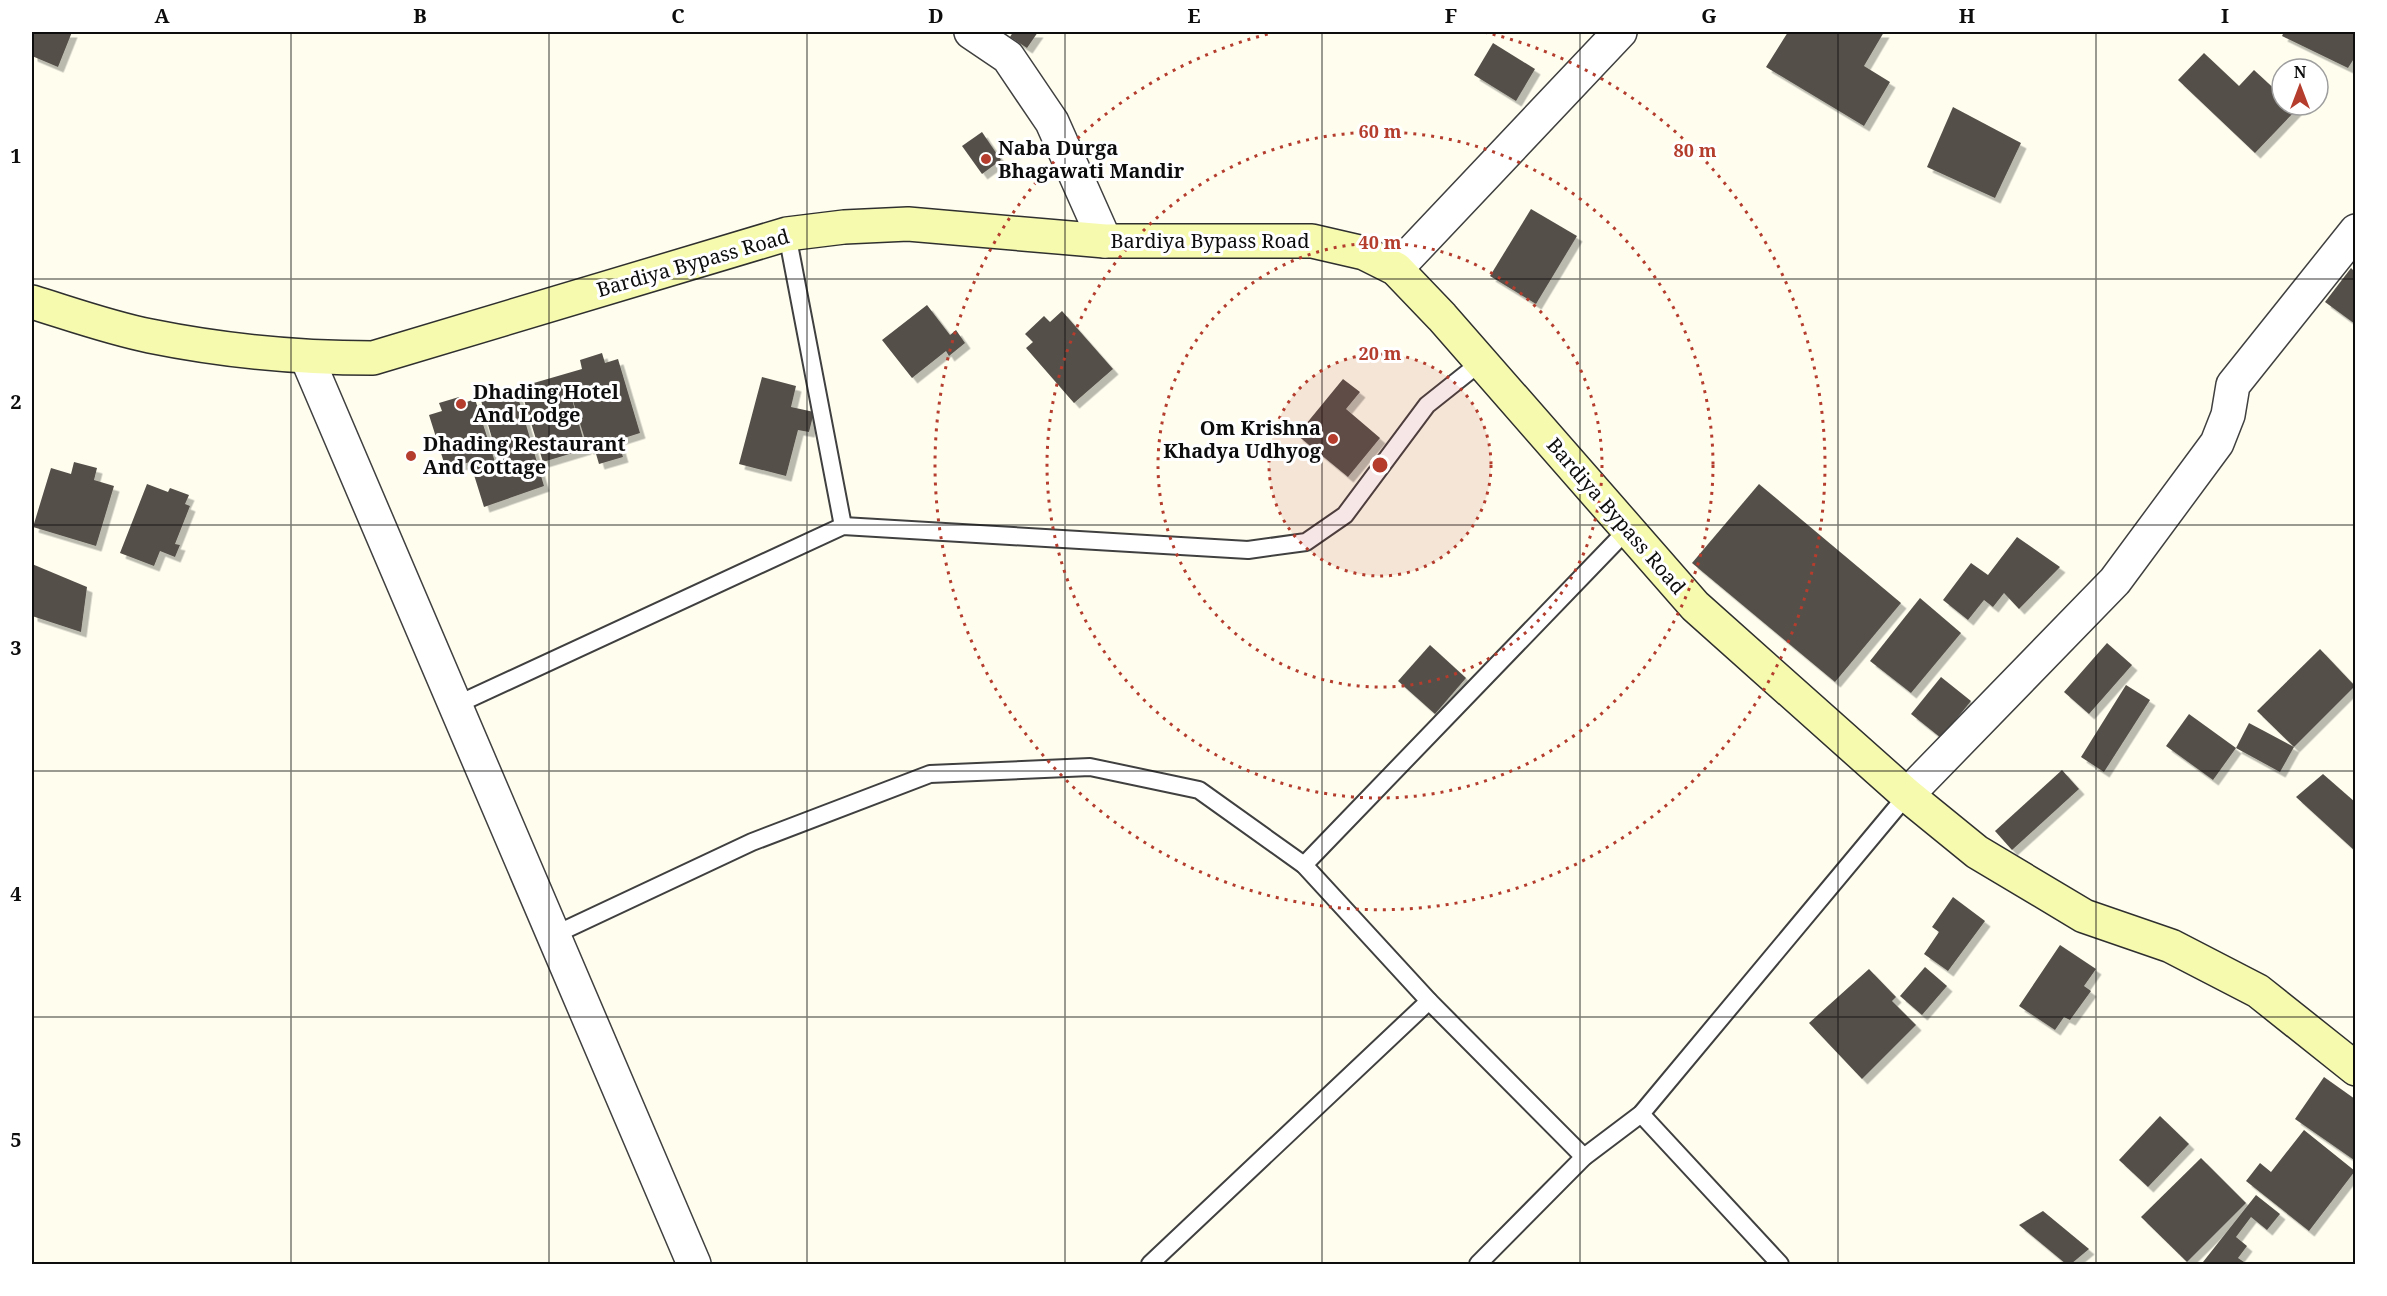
<svg xmlns="http://www.w3.org/2000/svg" width="2387" height="1296" font-family="'Noto Serif',serif">
  <style>
    .building { fill: #55504a; filter: url(#shadow) }
    .lines { fill: none; stroke-linecap: round; stroke-linejoin: round }
    .lane-casing { stroke: #404040; stroke-width: 20 }
    .street-casing { stroke: #404040; stroke-width: 36 }
    .secondary-casing { stroke: #2f2f2f; stroke-width: 36 }
    .lane { stroke: #fff; stroke-width: 16 }
    .street { stroke: #fff; stroke-width: 33 }
    .secondary { stroke: #f6faae; stroke-width: 33 }
    .grid { fill: none; stroke: #0d0d0d; stroke-width: 1.5; stroke-opacity: 0.55 }
    .ring { fill: none; stroke: #b43d2e; stroke-width: 3; stroke-dasharray: 3 6 }
    .poi-dot { fill: #b43d2e; stroke: #fff; stroke-width: 2 }
    .labels { text-anchor: middle; stroke-width: 6; stroke-linejoin: round; paint-order: stroke }
    .poi-label { font-size: 20px; font-weight: bold; fill: #0d0d0d; stroke: #fff; text-anchor: start }
    .street-label { font-size: 20px; fill: #0d0d0d; stroke: #fff }
    .centre { fill: #b43d2e; stroke: #fff; stroke-width: 3 }
    .ring-label { font-size: 18px; text-anchor: middle; font-weight: bold; fill: #b43d2e; stroke: #fff; stroke-width: 6; stroke-linejoin: round; paint-order: stroke }
    .neatline { fill: none; stroke: #0d0d0d; stroke-width: 2 }
    .grid-label { font-size: 20px; text-anchor: middle; font-weight: bold; fill: #0d0d0d }
  </style>
  <defs>
    <filter id="shadow"><feDropShadow dx="5.5" dy="5.5" stdDeviation="0" flood-color="#0004"/></filter>
  </defs>
  <rect width="100%" height="100%" fill="#fefdee"/>
  <g class="building">
    <polygon points="32,32 72,32 58,67 32,56"/>
    <polygon points="1013,32 1038,32 1027,48 1010,37"/>
    <polygon points="1788,32 1884,32 1864,66 1890,82 1864,126 1766,67"/>
    <polygon points="2284,32 2355,32 2355,57 2348,68 2282,36"/>
    <polygon points="1493,43 1535,69 1516,101 1474,75"/>
    <polygon points="2204,53 2239,86 2254,70 2282,96 2282,105 2291,105 2296,110 2255,153 2178,80"/>
    <polygon points="1953,107 2021,143 1995,198 1927,167"/>
    <polygon points="982,132 1001,160 982,174 962,146"/>
    <polygon points="1531,209 1577,236 1536,304 1490,276"/>
    <polygon points="2351,268 2355,272 2355,324 2325,302"/>
    <polygon points="927,305 950,335 956,330 965,343 949,356 946,351 912,378 882,340"/>
    <polygon points="1062,311 1113,369 1074,403 1026,348 1033,342 1025,334 1044,316 1050,322"/>
    <polygon points="602,353 605,363 618,359 640,433 618,440 623,457 599,464 594,447 588,449 568,385 586,449 543,462 520,387 582,369 580,360"/>
    <polygon points="762,377 796,386 791,407 814,412 809,432 798,430 786,476 739,464"/>
    <polygon points="1343,379 1360,392 1346,409 1380,438 1348,477 1297,435"/>
    <polygon points="515,387 544,486 484,507 470,462 446,469 429,415 442,411 439,403 459,397 461,404 475,399 496,465 504,462 501,451 496,452 480,397"/>
    <polygon points="74,462 97,468 94,480 114,486 96,546 33,527 51,468 71,474"/>
    <polygon points="147,484 168,492 170,488 189,495 185,504 190,506 175,544 180,545 175,557 160,551 154,566 120,553"/>
    <polygon points="1759,484 1901,603 1835,682 1692,563"/>
    <polygon points="2017,537 2060,567 2019,609 2004,593 1993,607 1984,600 1968,620 1943,600 1971,563 1988,575"/>
    <polygon points="32,564 87,587 81,632 32,616"/>
    <polygon points="1920,598 1961,633 1911,693 1870,661"/>
    <polygon points="2107,643 2132,665 2089,714 2064,692"/>
    <polygon points="1430,645 1466,678 1435,714 1398,681"/>
    <polygon points="2320,649 2355,686 2294,747 2257,711"/>
    <polygon points="1941,677 1971,701 1941,738 1911,714"/>
    <polygon points="2126,685 2150,700 2104,772 2081,757"/>
    <polygon points="2189,714 2236,748 2213,780 2166,746"/>
    <polygon points="2249,723 2294,747 2280,772 2236,748"/>
    <polygon points="2062,770 2079,789 2012,850 1995,831"/>
    <polygon points="2323,774 2355,802 2355,851 2296,797"/>
    <polygon points="1953,897 1985,921 1948,971 1924,954 1939,932 1932,927"/>
    <polygon points="2060,945 2096,969 2084,986 2091,991 2070,1020 2064,1017 2055,1030 2019,1006"/>
    <polygon points="1925,967 1947,986 1922,1015 1900,996"/>
    <polygon points="1869,969 1896,997 1892,1001 1916,1025 1862,1079 1809,1023"/>
    <polygon points="2324,1077 2355,1099 2354,1160 2295,1119"/>
    <polygon points="2160,1116 2189,1144 2148,1187 2119,1160"/>
    <polygon points="2304,1130 2355,1171 2309,1231 2246,1181 2260,1163 2271,1172"/>
    <polygon points="2201,1158 2246,1203 2187,1262 2141,1217"/>
    <polygon points="2256,1195 2280,1214 2267,1230 2251,1217 2236,1237 2247,1246 2238,1258 2247,1264 2207,1264 2203,1262"/>
    <polygon points="2043,1211 2089,1249 2071,1264 2066,1264 2019,1225"/>
  </g>
  <g class="lines">
    <defs>
      <g id="lane">
        <polyline points="787,234 843,526"/>
        <polyline points="456,705 843,526 1248,550 1306,542 1345,515 1427,405 1481,362"/>
        <polyline points="1304,865 1628,529"/>
        <polyline points="554,935 752,842 930,774 1090,767 1199,790 1304,865 1429,1001 1584,1157"/>
        <polyline points="1641,1114 1780,1264"/>
        <polyline points="1150,1264 1429,1001"/>
        <polyline points="1478,1264 1584,1157 1641,1114 1907,795"/>
      </g>
      <g id="street">
        <polyline points="971,32 1008,57 1052,122 1105,241"/>
        <polyline points="1396,269 1620,32"/>
        <polyline points="307,358 694,1264"/>
        <polyline points="1907,795 2115,581 2217,443 2228,415 2233,385 2356,231"/>
      </g>
      <path id="secondary" d="M32 302C71 314 110 328 150 336 224 351 298 358 373 358L787 234 844 227 908 224 1105 241H1312L1364 253 1396 269 1442 317 1695 606 1907 795 1977 852 2084 916 2171 946 2258 991 2356 1069"/>
    </defs>
    <use href="#lane" class="lane-casing"/>
    <use href="#street" class="street-casing"/>
    <use href="#secondary" class="secondary-casing"/>
    <use href="#lane" class="lane"/>
    <use href="#street" class="street"/>
    <use href="#secondary" class="secondary"/>
  </g>
  <path class="grid" d="M291 32V1264M549 32V1264M807 32V1264M1065 32V1264M1322 32V1264M1580 32V1264M1838 32V1264M2096 32V1264M32 279H2356M32 525H2356M32 771H2356M32 1017H2356"/>
  <circle cx="1380" cy="465" r="111" fill="#b43d2e" fill-opacity=".12"/>
  <g class="ring">
    <circle cx="1380" cy="465" r="111"/>
    <circle cx="1380" cy="465" r="222"/>
    <circle cx="1380" cy="465" r="333"/>
    <path d="M1484 32A445 445 0 1 1 1276 32"/>
  </g>
  <g class="poi-dot">
    <circle cx="986" cy="159" r="6"/>
    <circle cx="461" cy="404" r="6"/>
    <circle cx="1333" cy="439" r="6"/>
    <circle cx="411" cy="456" r="6"/>
  </g>
  <g class="labels">
    <g class="poi-label">
      <text x="998" y="155">Naba Durga<tspan x="998" dy="23">Bhagawati Mandir</tspan></text>
      <text x="473" y="399">Dhading Hotel<tspan x="473" dy="23">And Lodge</tspan></text>
      <text x="1321" y="435" text-anchor="end">Om Krishna<tspan x="1321" dy="23">Khadya Udhyog</tspan></text>
      <text x="423" y="451">Dhading Restaurant<tspan x="423" dy="23">And Cottage</tspan></text>
    </g>
    <g class="street-label">
      <text x="1210" y="248">Bardiya Bypass Road</text>
      <text transform="translate(693 263) rotate(-16)" y="7">Bardiya Bypass Road</text>
      <text transform="translate(1616 516) rotate(49)" y="7">Bardiya Bypass Road</text>
    </g>
  </g>
  <circle cx="1380" cy="465" r="9" class="centre"/>
  <g class="ring-label">
    <text x="1380" y="138">60 m</text>
    <text x="1695" y="157">80 m</text>
    <text x="1380" y="249">40 m</text>
    <text x="1380" y="360">20 m</text>
  </g>
  <rect width="2387" height="1296" fill="none" stroke="#ffffff" stroke-width="66"/>
  <g transform="translate(2300 87)"><circle r="28" fill="#ffffff" stroke="#9e9e9e" stroke-width="1.5"/>
  <path d="M0-4.5L10 22L0 15L-10 22Z" fill="#b43d2e"/>
  <text y="-9" font-size="16" font-weight="bold" text-anchor="middle" fill="#0d0d0d">N</text>
  </g>
  <rect x="33" y="33" width="2321" height="1230" class="neatline"/>
  <g class="grid-label">
    <text x="162" y="23">A</text>
    <text x="420" y="23">B</text>
    <text x="678" y="23">C</text>
    <text x="936" y="23">D</text>
    <text x="1194" y="23">E</text>
    <text x="1451" y="23">F</text>
    <text x="1709" y="23">G</text>
    <text x="1967" y="23">H</text>
    <text x="2225" y="23">I</text>
    <text x="16" y="163">1</text>
    <text x="16" y="409">2</text>
    <text x="16" y="655">3</text>
    <text x="16" y="901">4</text>
    <text x="16" y="1147">5</text>
  </g>
</svg>
